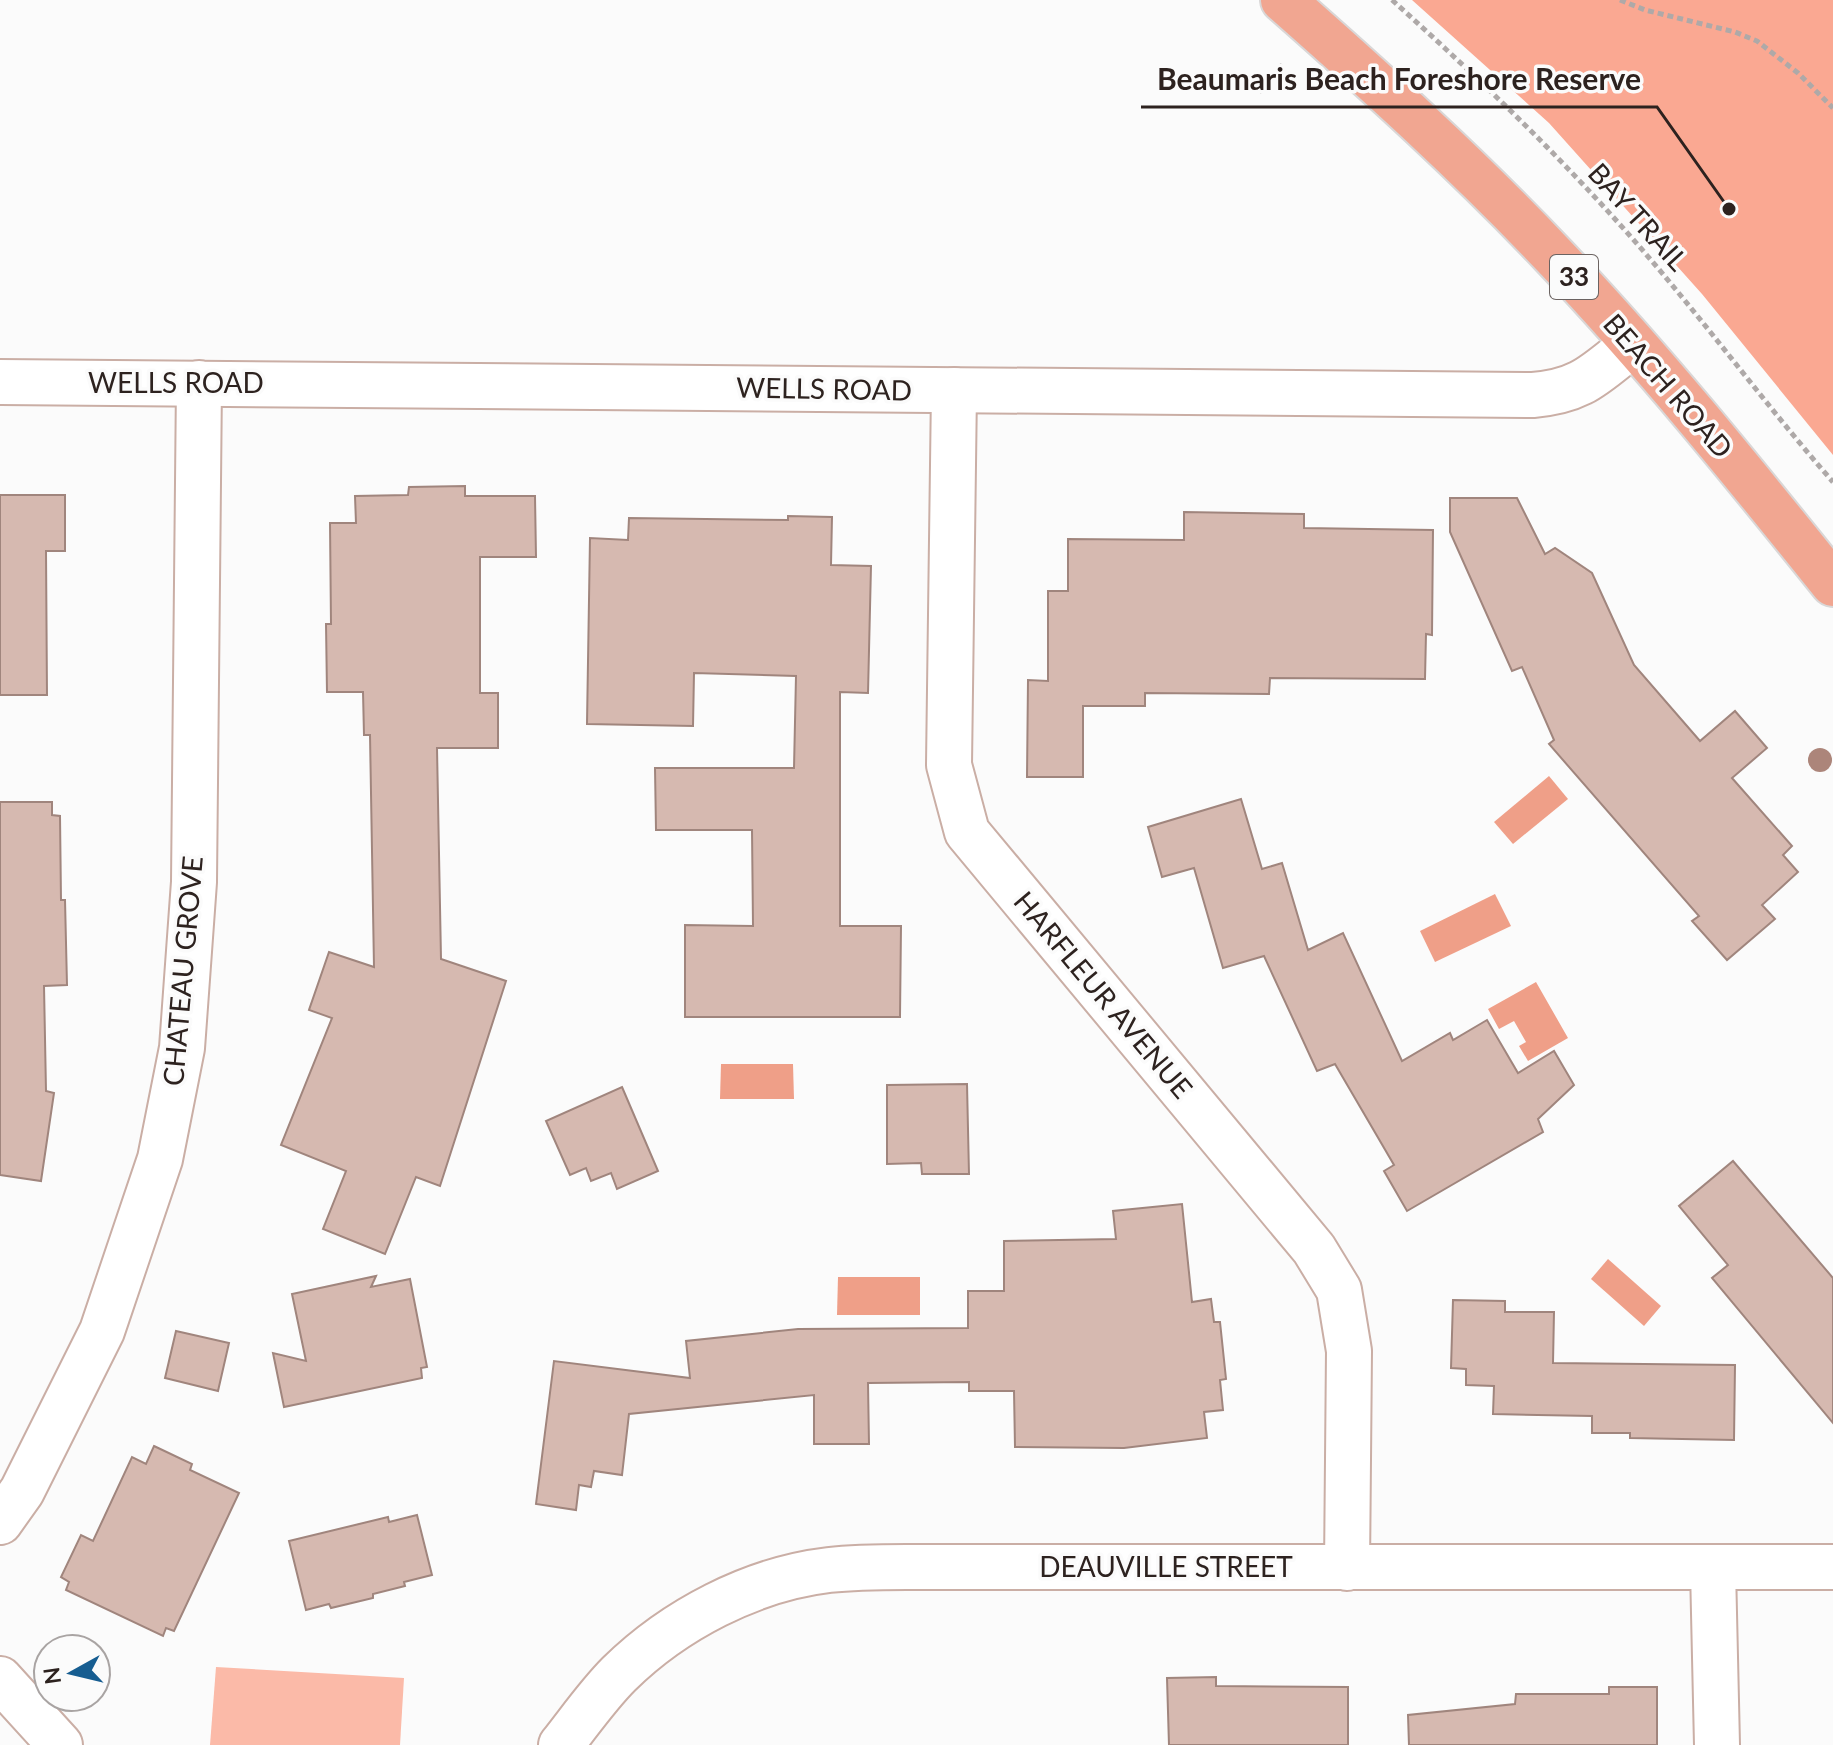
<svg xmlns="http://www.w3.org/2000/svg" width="1833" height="1745" font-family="Lato,sans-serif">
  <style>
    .green { fill: #fbbaa8 }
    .forest { fill: #faa892 }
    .water { fill: #ef9f88 }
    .building { fill: #d6b9b0; stroke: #a0857d; stroke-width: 2 }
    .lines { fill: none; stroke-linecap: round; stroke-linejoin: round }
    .minor-casing { stroke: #caaea5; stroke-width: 48 }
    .major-casing { stroke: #d9d7d7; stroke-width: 48 }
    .path { stroke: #aea9a8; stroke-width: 5; stroke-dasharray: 6 4; stroke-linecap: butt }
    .minor { stroke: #fff; stroke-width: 44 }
    .major { stroke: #f1a691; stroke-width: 44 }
    .tree { fill: #ac857a }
    .labels { text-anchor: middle; stroke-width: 7; stroke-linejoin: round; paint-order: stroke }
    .shield { fill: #fbfbfb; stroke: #6b6361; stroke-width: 2 }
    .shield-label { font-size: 26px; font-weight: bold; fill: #2d221f }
    .street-label { font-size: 28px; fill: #2d221f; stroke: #fbfbfb }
    .leader { fill: none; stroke: #2d221f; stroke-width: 3 }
    .callout-dot { fill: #2d221f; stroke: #fbfbfb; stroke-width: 3 }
    .callout-label { font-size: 30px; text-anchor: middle; font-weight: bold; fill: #2d221f; stroke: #fbfbfb; stroke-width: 7; stroke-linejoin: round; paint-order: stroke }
  </style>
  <rect width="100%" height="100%" fill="#fbfbfb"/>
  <polygon class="green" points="216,1667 404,1678 400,1745 210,1745"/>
  <polygon class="forest" points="1412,0 1833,0 1833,455 1702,294 1549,123"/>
  <g class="water">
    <polygon points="1549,776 1568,799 1513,844 1494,822"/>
    <polygon points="1495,894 1511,926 1435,962 1420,931"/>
    <polygon points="1536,982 1568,1038 1528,1061 1519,1046 1526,1042 1514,1021 1499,1029 1488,1009"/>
    <polygon points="721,1064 793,1064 794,1099 720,1099"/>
    <polygon points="1608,1259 1661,1306 1644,1326 1591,1279"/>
    <polygon points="838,1277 920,1277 920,1315 837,1315"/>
  </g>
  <g class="building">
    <polygon points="465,486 465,496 535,496 536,557 480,557 480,693 498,693 498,748 437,748 441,959 506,981 440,1186 416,1177 385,1254 323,1229 346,1171 281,1145 332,1018 309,1010 329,952 374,967 370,735 364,735 363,692 327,692 326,624 331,624 330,523 356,523 355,496 408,495 409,487"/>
    <polygon points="0,495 65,495 65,551 46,551 47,695 0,695"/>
    <polygon points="1450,498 1517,498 1545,554 1555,548 1592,573 1634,665 1700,741 1735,711 1767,748 1732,778 1792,846 1783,855 1798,872 1762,905 1775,919 1727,960 1692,921 1699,916 1549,744 1554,740 1522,667 1512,671 1450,532"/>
    <polygon points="1184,512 1304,514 1304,528 1433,530 1432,635 1426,634 1425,679 1270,678 1269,694 1145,693 1145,706 1083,706 1083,777 1027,777 1028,680 1048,681 1048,591 1068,591 1068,539 1184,540"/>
    <polygon points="788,516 832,517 831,565 871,566 868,693 840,692 840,926 901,926 900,1017 685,1017 685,925 753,926 752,830 656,830 655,768 794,768 796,676 694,673 693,726 587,724 590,538 628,540 629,518 788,520"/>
    <polygon points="1241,799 1262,869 1282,863 1308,950 1343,933 1402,1061 1450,1033 1453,1040 1487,1020 1518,1073 1554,1051 1574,1085 1538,1119 1543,1132 1407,1211 1384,1171 1394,1165 1335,1064 1317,1071 1264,956 1223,968 1194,868 1162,877 1148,827"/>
    <polygon points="0,802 52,802 52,815 60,816 61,900 65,900 67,985 44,986 46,1091 54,1093 41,1181 0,1175"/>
    <polygon points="967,1084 969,1174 922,1174 921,1163 887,1164 887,1085"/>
    <polygon points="622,1087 658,1171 617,1189 611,1173 591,1181 586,1168 570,1175 546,1121"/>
    <polygon points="1733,1161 1833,1278 1833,1423 1712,1278 1728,1265 1679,1206"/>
    <polygon points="1182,1204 1192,1302 1211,1299 1214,1322 1220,1322 1226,1379 1220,1380 1223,1410 1204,1412 1207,1438 1124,1448 1015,1447 1014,1391 969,1391 969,1382 868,1383 869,1444 814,1444 814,1395 629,1414 622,1475 594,1471 591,1487 579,1485 576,1510 536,1504 554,1361 690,1378 686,1341 798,1329 968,1328 968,1291 1004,1291 1004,1241 1116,1239 1113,1211"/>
    <polygon points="376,1276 371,1287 410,1279 427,1367 421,1368 422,1378 284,1407 273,1353 306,1361 292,1294"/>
    <polygon points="1453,1300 1505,1301 1505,1312 1554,1312 1553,1363 1735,1365 1734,1440 1630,1438 1630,1433 1592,1433 1592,1416 1493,1414 1494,1386 1466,1385 1466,1369 1451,1368"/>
    <polygon points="176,1331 229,1343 218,1391 165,1378"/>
    <polygon points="154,1446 192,1464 190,1470 239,1493 174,1631 166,1628 163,1636 66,1590 69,1582 61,1577 81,1535 93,1541 132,1457 146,1464"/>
    <polygon points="417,1515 432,1575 404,1582 405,1586 373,1594 373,1598 331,1608 329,1604 306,1610 289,1541 388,1517 389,1522"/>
    <polygon points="1216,1677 1216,1686 1348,1687 1348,1745 1169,1745 1167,1678"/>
    <polygon points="1609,1687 1657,1687 1657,1745 1409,1745 1408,1715 1515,1704 1516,1694 1609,1694"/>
  </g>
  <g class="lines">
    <defs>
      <g id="minor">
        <path d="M0 382 1533 395C1582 391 1595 374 1632 345"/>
        <polyline points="954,390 949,765 967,832 1314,1249 1339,1290 1349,1351 1347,1568"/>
        <polyline points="0,1522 22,1491 102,1331 160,1159 182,1048 194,882 199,383"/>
        <polyline points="1713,1569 1717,1745"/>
        <polyline points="0,1679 60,1745"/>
        <path d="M561 1745C580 1721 598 1695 619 1674 674 1620 752 1579 829 1570 863 1566 898 1567 933 1567H1833"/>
      </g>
      <path id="major" d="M1283 0C1376 82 1468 165 1553 255 1652 359 1743 472 1833 584"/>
    </defs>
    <use href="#minor" class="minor-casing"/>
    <use href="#major" class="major-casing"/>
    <g class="path">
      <path d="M1392 0C1491 89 1587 182 1672 285 1726 350 1777 418 1833 482"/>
      <polyline points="1620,0 1645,10 1735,32 1757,41 1798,73 1833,108"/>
      <polyline points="1259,92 1283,64"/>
    </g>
    <use href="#minor" class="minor"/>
    <use href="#major" class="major"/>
  </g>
  <circle class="tree" cx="1820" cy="760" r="12"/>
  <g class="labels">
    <rect class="shield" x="1550" y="255" width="48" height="44" rx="6"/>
    <g class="shield-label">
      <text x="1574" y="286">33</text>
    </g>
    <g class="street-label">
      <text transform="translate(1638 217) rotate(48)" y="10">BAY TRAIL</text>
      <text x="176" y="393">WELLS ROAD</text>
      <text transform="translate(1668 386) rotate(49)" y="10">BEACH ROAD</text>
      <text transform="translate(824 389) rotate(1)" y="10">WELLS ROAD</text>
      <text transform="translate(183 971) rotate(-85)" y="10">CHATEAU GROVE</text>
      <text transform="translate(1103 995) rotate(50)" y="10">HARFLEUR AVENUE</text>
      <text x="1166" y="1577">DEAUVILLE STREET</text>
    </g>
  </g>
  <path class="leader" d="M1729 209L1657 107H1141"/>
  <circle class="callout-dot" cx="1729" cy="209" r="8"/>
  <g class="callout-label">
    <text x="1399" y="90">Beaumaris Beach Foreshore Reserve</text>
  </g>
  <g transform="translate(72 1673) rotate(262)"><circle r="38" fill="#fbfbfb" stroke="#a9a4a3" stroke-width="2"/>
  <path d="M0-6L14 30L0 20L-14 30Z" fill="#165d91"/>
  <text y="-12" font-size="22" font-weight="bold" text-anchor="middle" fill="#2d221f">N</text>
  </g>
</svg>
